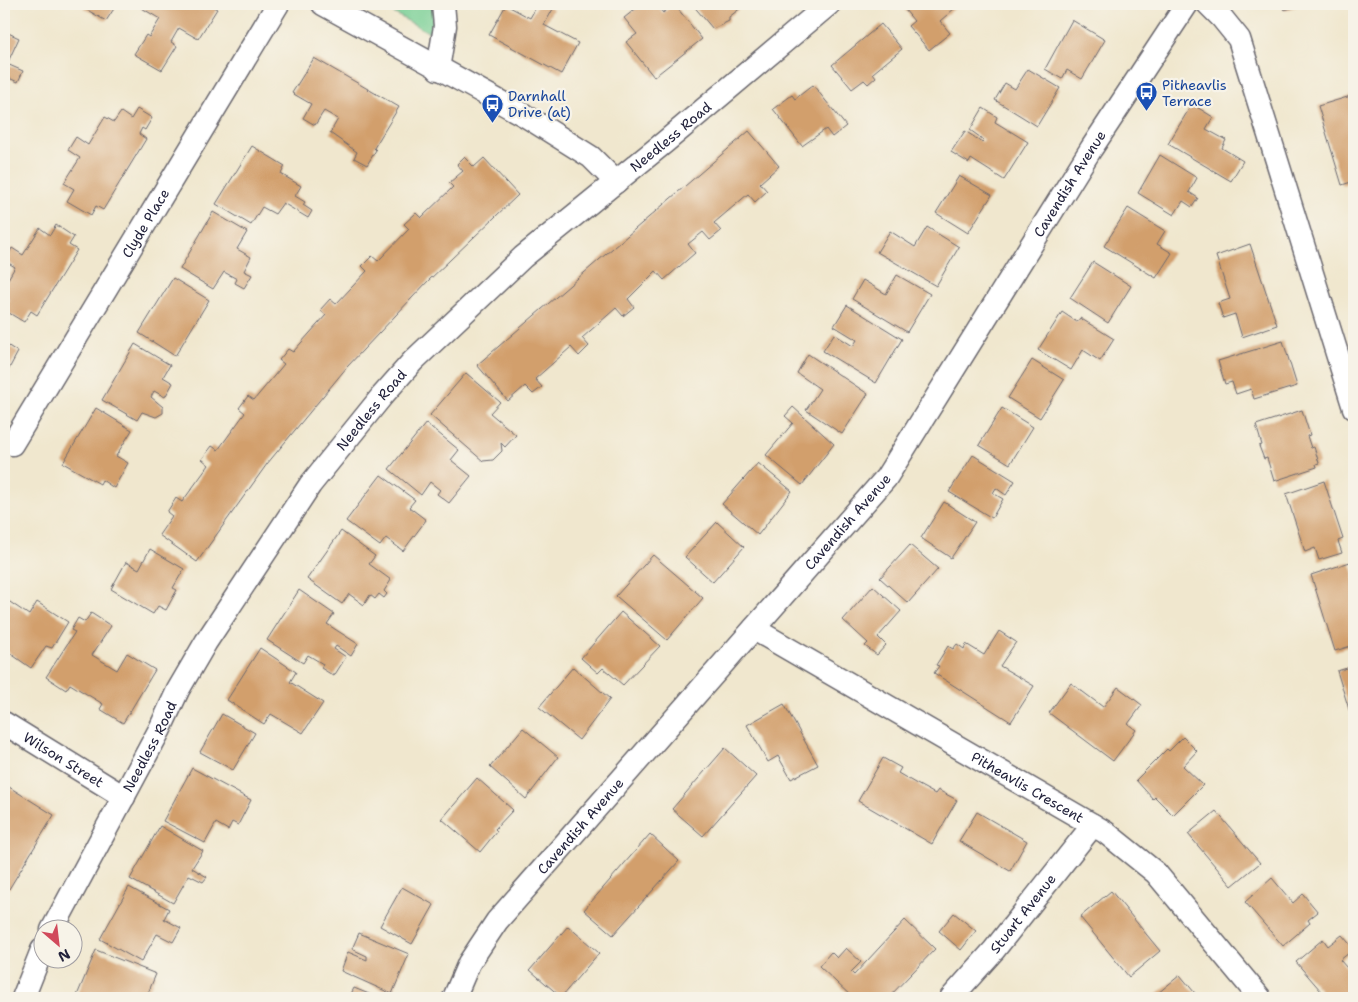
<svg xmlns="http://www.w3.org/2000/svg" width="1358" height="1002" font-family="'Shantell Sans',sans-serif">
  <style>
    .green { fill: #77cf94; stroke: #4c7868 }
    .building { fill: #d29f6c }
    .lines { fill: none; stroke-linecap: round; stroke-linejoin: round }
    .street-casing { stroke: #6a676e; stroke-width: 25 }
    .street { stroke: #fff; stroke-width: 22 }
    .labels { text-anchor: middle; stroke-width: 4.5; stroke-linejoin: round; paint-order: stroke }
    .transit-label { font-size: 14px; fill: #164399; stroke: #f7f3e8; text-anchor: start }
    .street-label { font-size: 14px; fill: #22223b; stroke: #f7f3e8 }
  </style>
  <rect width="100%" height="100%" fill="#f7f3e8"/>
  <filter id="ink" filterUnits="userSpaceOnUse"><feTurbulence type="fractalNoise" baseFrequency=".02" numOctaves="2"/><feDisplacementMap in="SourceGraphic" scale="10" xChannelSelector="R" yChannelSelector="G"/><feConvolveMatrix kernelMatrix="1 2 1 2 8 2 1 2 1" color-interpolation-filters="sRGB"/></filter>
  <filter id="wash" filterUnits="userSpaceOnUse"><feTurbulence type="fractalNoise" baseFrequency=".0096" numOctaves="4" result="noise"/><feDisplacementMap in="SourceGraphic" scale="20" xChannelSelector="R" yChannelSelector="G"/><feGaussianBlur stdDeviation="1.12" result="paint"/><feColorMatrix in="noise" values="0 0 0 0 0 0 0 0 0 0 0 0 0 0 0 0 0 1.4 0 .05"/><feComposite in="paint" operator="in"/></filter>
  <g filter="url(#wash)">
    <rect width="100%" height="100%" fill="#f0e7ce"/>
    <polygon class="green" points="377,4 433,4 437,37"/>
    <g id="blocks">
      <g class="building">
        <polygon points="83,4 117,4 106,21 84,8 85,5"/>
        <polygon points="142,4 208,4 217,9 198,39 179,28 171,42 177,46 162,70 134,54 146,35 149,37 160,19 140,7"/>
        <polygon points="538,4 545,4 553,9 544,25 578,43 561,74 489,35 506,5 530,18"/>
        <polygon points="635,4 656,4 663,13 674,4 702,39 654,77 626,42 637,34 624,18 638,7"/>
        <polygon points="692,4 746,4 729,17 729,21 713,29"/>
        <polygon points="903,4 951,4 955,8 940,21 950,33 929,50 908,26 914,21 901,5"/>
        <polygon points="1282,4 1305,4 1284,10"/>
        <polygon points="1072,20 1105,40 1082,79 1067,70 1062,79 1045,69"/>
        <polygon points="881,24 902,49 873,73 876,77 868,84 864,80 852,89 832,65"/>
        <polygon points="4,31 19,38 7,64 23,71 18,82 4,76"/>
        <polygon points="314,58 399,107 374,148 376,150 367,165 354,158 357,152 330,133 338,119 324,111 315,125 303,118 311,104 292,93"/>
        <polygon points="1028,69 1060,88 1037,126 995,100 1005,83 1015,89"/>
        <polygon points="813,85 846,126 832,137 826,129 802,146 773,109 792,95 795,99"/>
        <polygon points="1354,95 1354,181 1342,185 1318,106"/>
        <polygon points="1192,104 1213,117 1206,129 1226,140 1222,148 1243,161 1231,181 1168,144"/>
        <polygon points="983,108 997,117 995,122 1028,142 1004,180 971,159 969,163 951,152 965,131 982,142 984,140 970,130"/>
        <polygon points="137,109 152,118 145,130 142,128 139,134 146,139 103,210 96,206 91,215 67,201 74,189 64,183 80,158 68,150 76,137 88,145 105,117 114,122 121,112 131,119"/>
        <polygon points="749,131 779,166 760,183 767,191 755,202 748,194 714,223 721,231 710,240 703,232 688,244 695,253 664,280 656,271 628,299 634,307 623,316 616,308 582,338 589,346 579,356 571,347 535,379 542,387 533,394 525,386 508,401 477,365"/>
        <polygon points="252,146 285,166 281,174 301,186 295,196 305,202 303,205 312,211 308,218 283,203 275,214 262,207 251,225 216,204"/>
        <polygon points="1160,155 1197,178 1189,192 1198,198 1192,207 1183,201 1174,215 1138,193"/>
        <polygon points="464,157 474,167 484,158 518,195 428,281 347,367 267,464 197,562 159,535 172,516 167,512 176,498 182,502 209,465 202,459 212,446 218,450 245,413 239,408 248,396 254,400 284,364 279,360 288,349 293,352 326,315 320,310 330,299 336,304 367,271 362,266 372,256 378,261 409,229 404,224 416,213 421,218 453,187 449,183 463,171 457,164"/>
        <polygon points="959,176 992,195 968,233 936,213"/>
        <polygon points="1128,208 1165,231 1157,244 1172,253 1156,278 1104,246"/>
        <polygon points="213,212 247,232 237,249 251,257 244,271 252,275 244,288 235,283 237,279 224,272 213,289 180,269"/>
        <polygon points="56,225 74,237 69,245 77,250 37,315 31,311 24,322 4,310 9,299 4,296 4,286 15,267 5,261 12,248 23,255 40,228 50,235"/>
        <polygon points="927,227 959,247 936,286 877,252 890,231 915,247"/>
        <polygon points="1250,244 1277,325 1242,337 1235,314 1223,318 1218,303 1230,299 1216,256"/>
        <polygon points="1093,262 1131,286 1108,323 1070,298"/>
        <polygon points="897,275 930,294 907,332 852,299 863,280 886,294"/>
        <polygon points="173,278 209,300 175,356 139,333"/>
        <polygon points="847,305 902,339 876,383 823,351 834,334 853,346 857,340 834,326"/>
        <polygon points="1062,312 1077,322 1080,318 1114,339 1100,361 1083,350 1071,370 1038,350"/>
        <polygon points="1283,341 1297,386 1254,399 1251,389 1236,394 1232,382 1225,384 1218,361"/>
        <polygon points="4,343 18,352 4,378"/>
        <polygon points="135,344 170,365 163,377 173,383 165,397 154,391 151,397 163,407 163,413 156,417 142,412 137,420 102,400"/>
        <polygon points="808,354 868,394 842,434 806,410 820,389 797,373"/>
        <polygon points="1032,360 1064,380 1040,418 1008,398"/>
        <polygon points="466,373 500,402 490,413 516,435 505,447 501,443 502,451 493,460 483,461 430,415"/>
        <polygon points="793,407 834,444 802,485 766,455 793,423 785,416"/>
        <polygon points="96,408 132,430 116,456 128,463 114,488 102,480 100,484 63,463"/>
        <polygon points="1002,408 1033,427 1010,464 979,445"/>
        <polygon points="1302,410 1310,435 1307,436 1311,448 1314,447 1319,463 1316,464 1317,467 1274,481 1267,458 1264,459 1259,446 1262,445 1256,425"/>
        <polygon points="426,423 459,450 451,460 471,476 449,503 437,494 440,490 430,482 421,495 389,469"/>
        <polygon points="973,455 1015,481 1006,495 996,488 993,493 1003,499 992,518 949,492"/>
        <polygon points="758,463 792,491 758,535 722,504"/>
        <polygon points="381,475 415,500 409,507 426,520 403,551 386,538 380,546 346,521"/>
        <polygon points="1324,481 1343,539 1338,541 1342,553 1319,560 1315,548 1305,552 1286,494"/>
        <polygon points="944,502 975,522 951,558 921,538"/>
        <polygon points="717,522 744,547 713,582 685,557"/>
        <polygon points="341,531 375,556 369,564 391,580 384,591 387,594 384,598 379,594 375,599 370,595 364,605 349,594 342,604 307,579"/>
        <polygon points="910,545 938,569 908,603 880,578"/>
        <polygon points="150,549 184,569 173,588 177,590 166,610 158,606 153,614 111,589 126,562 139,569"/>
        <polygon points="653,555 703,598 667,640 616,596"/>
        <polygon points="1350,562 1354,573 1354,645 1335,651 1311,575"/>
        <polygon points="873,586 901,611 878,637 886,645 877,655 865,646 868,643 843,620"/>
        <polygon points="299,590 334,614 327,624 358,644 351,656 336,646 334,649 346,657 334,676 321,668 323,664 308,655 303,663 267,640"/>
        <polygon points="4,598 29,615 37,602 68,622 52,648 46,646 31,668 4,649"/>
        <polygon points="621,612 660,646 623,685 603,668 598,673 581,658"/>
        <polygon points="91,613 111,626 92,655 117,670 127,653 155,670 123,723 100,709 103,704 70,684 66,690 46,677 75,632 71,630 78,618 85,622"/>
        <polygon points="999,631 1016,642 1000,666 1034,686 1011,722 934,673 939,666 936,665 948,646 953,649 957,644 964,649 966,644 984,655"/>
        <polygon points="260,648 296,672 290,682 323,703 303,733 271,714 264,724 227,700"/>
        <polygon points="1354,666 1354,718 1352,719 1337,671"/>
        <polygon points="573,667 610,699 579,740 539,707"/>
        <polygon points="1071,683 1103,707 1118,687 1142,705 1128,724 1136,730 1113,761 1049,713"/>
        <polygon points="784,704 818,765 791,779 778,756 768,762 747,725"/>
        <polygon points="222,714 255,733 233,770 200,752"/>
        <polygon points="523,728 558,757 526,799 490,767"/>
        <polygon points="1183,737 1197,751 1183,766 1203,785 1173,815 1155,797 1153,799 1136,780 1167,749 1169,751"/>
        <polygon points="725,748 756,776 703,836 672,809"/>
        <polygon points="883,758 901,768 898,773 915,783 935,794 938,790 957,800 932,844 858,801"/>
        <polygon points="192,768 251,800 238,825 232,822 228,830 216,823 205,843 163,821"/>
        <polygon points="477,778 513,810 495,829 497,831 480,852 442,819"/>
        <polygon points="9,787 54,815 9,889 4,885 4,796"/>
        <polygon points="1216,811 1260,863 1232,886 1188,834"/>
        <polygon points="977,812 1027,841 1010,871 959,841"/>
        <polygon points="160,826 203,851 192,868 207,877 203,882 189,875 173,903 130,879"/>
        <polygon points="650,834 679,861 613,935 584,910"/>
        <polygon points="1272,878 1293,903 1303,894 1318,912 1308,920 1310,923 1283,946 1245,902"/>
        <polygon points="129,887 169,909 164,919 181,928 173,942 157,934 141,962 100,939"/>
        <polygon points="402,887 434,905 412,944 380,926"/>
        <polygon points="1111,891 1160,951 1129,977 1080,917"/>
        <polygon points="954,913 976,931 961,950 939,931"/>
        <polygon points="905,920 935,949 888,998 869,998 864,994 860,998 853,998 819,966 831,952 837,958 846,948 861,962 851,972 854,975"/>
        <polygon points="568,926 599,953 561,997 530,970"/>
        <polygon points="359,933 409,954 392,994 341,971 348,952 367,960 367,956 352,949"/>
        <polygon points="1342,935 1354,949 1340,960 1354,976 1354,989 1343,998 1327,998 1296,962 1323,939 1328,946"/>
        <polygon points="96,950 156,974 146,998 76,998"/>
        <polygon points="1180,975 1199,998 1152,998"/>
        <polygon points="354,988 379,998 349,998"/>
      </g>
    </g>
  </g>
  <g filter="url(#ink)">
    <use href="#blocks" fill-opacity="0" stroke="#6a676e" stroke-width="1"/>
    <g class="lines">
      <defs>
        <g id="street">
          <polyline points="323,4 524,115 591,157 616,182"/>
          <polyline points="1208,4 1222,18 1239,39 1354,408"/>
          <polyline points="438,69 445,26 443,4"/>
          <path id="s1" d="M12 444 278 4"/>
          <path id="s2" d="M754 629 1105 832 1156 873 1260 998"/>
          <path id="s3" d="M4 723 124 797"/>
          <path id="s4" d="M52 930 160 729 178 690 206 642 310 485 382 396 413 361 523 257 665 142 829 4"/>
          <polyline points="23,998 42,950"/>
          <path id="s5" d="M454 998 469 963 497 921 886 478 1091 149 1187 4"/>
          <path id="s6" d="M951 998 994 950 1093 825"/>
        </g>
      </defs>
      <use href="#street" class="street-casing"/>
      <use href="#street" class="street"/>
    </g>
  </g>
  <defs>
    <symbol id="bus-pin" viewBox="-11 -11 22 30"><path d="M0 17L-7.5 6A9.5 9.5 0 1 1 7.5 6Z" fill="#1a4fb4" stroke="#f7f3e8"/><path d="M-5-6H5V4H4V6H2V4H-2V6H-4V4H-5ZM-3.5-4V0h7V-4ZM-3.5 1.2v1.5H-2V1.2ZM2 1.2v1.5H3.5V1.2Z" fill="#fff"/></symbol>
  </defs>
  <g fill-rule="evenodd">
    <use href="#bus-pin" x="1134" y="80" width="25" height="34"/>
    <use href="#bus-pin" x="480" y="92" width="25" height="34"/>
  </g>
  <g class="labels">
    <g class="transit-label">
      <text x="1162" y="90">Pitheavlis<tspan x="1162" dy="16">Terrace</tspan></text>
      <text x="508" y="101">Darnhall<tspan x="508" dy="16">Drive (at)</tspan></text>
    </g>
    <g class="street-label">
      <text dy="5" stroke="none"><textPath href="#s4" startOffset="1018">Needless Road</textPath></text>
      <text dy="5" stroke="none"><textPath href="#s5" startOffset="1025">Cavendish Avenue</textPath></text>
      <text dy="5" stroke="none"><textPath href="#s1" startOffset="258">Clyde Place</textPath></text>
      <text dy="5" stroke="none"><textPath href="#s4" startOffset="612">Needless Road</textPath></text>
      <text dy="5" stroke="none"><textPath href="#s5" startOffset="620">Cavendish Avenue</textPath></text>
      <text dy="5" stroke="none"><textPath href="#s4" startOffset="208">Needless Road</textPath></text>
      <text dy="5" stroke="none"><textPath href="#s3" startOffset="70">Wilson Street</textPath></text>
      <text dy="5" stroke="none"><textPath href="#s2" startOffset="316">Pitheavlis Crescent</textPath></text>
      <text dy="5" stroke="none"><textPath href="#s5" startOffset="215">Cavendish Avenue</textPath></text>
      <text dy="5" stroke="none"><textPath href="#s6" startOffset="111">Stuart Avenue</textPath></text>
    </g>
  </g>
  <rect width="1358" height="1002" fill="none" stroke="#f7f3e8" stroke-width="20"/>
  <g transform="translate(58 944) rotate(152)"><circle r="24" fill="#f7f3e8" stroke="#a29fa3"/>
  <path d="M0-4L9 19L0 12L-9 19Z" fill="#d1495b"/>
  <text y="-8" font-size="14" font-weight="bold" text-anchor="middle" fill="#22223b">N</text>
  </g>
</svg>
